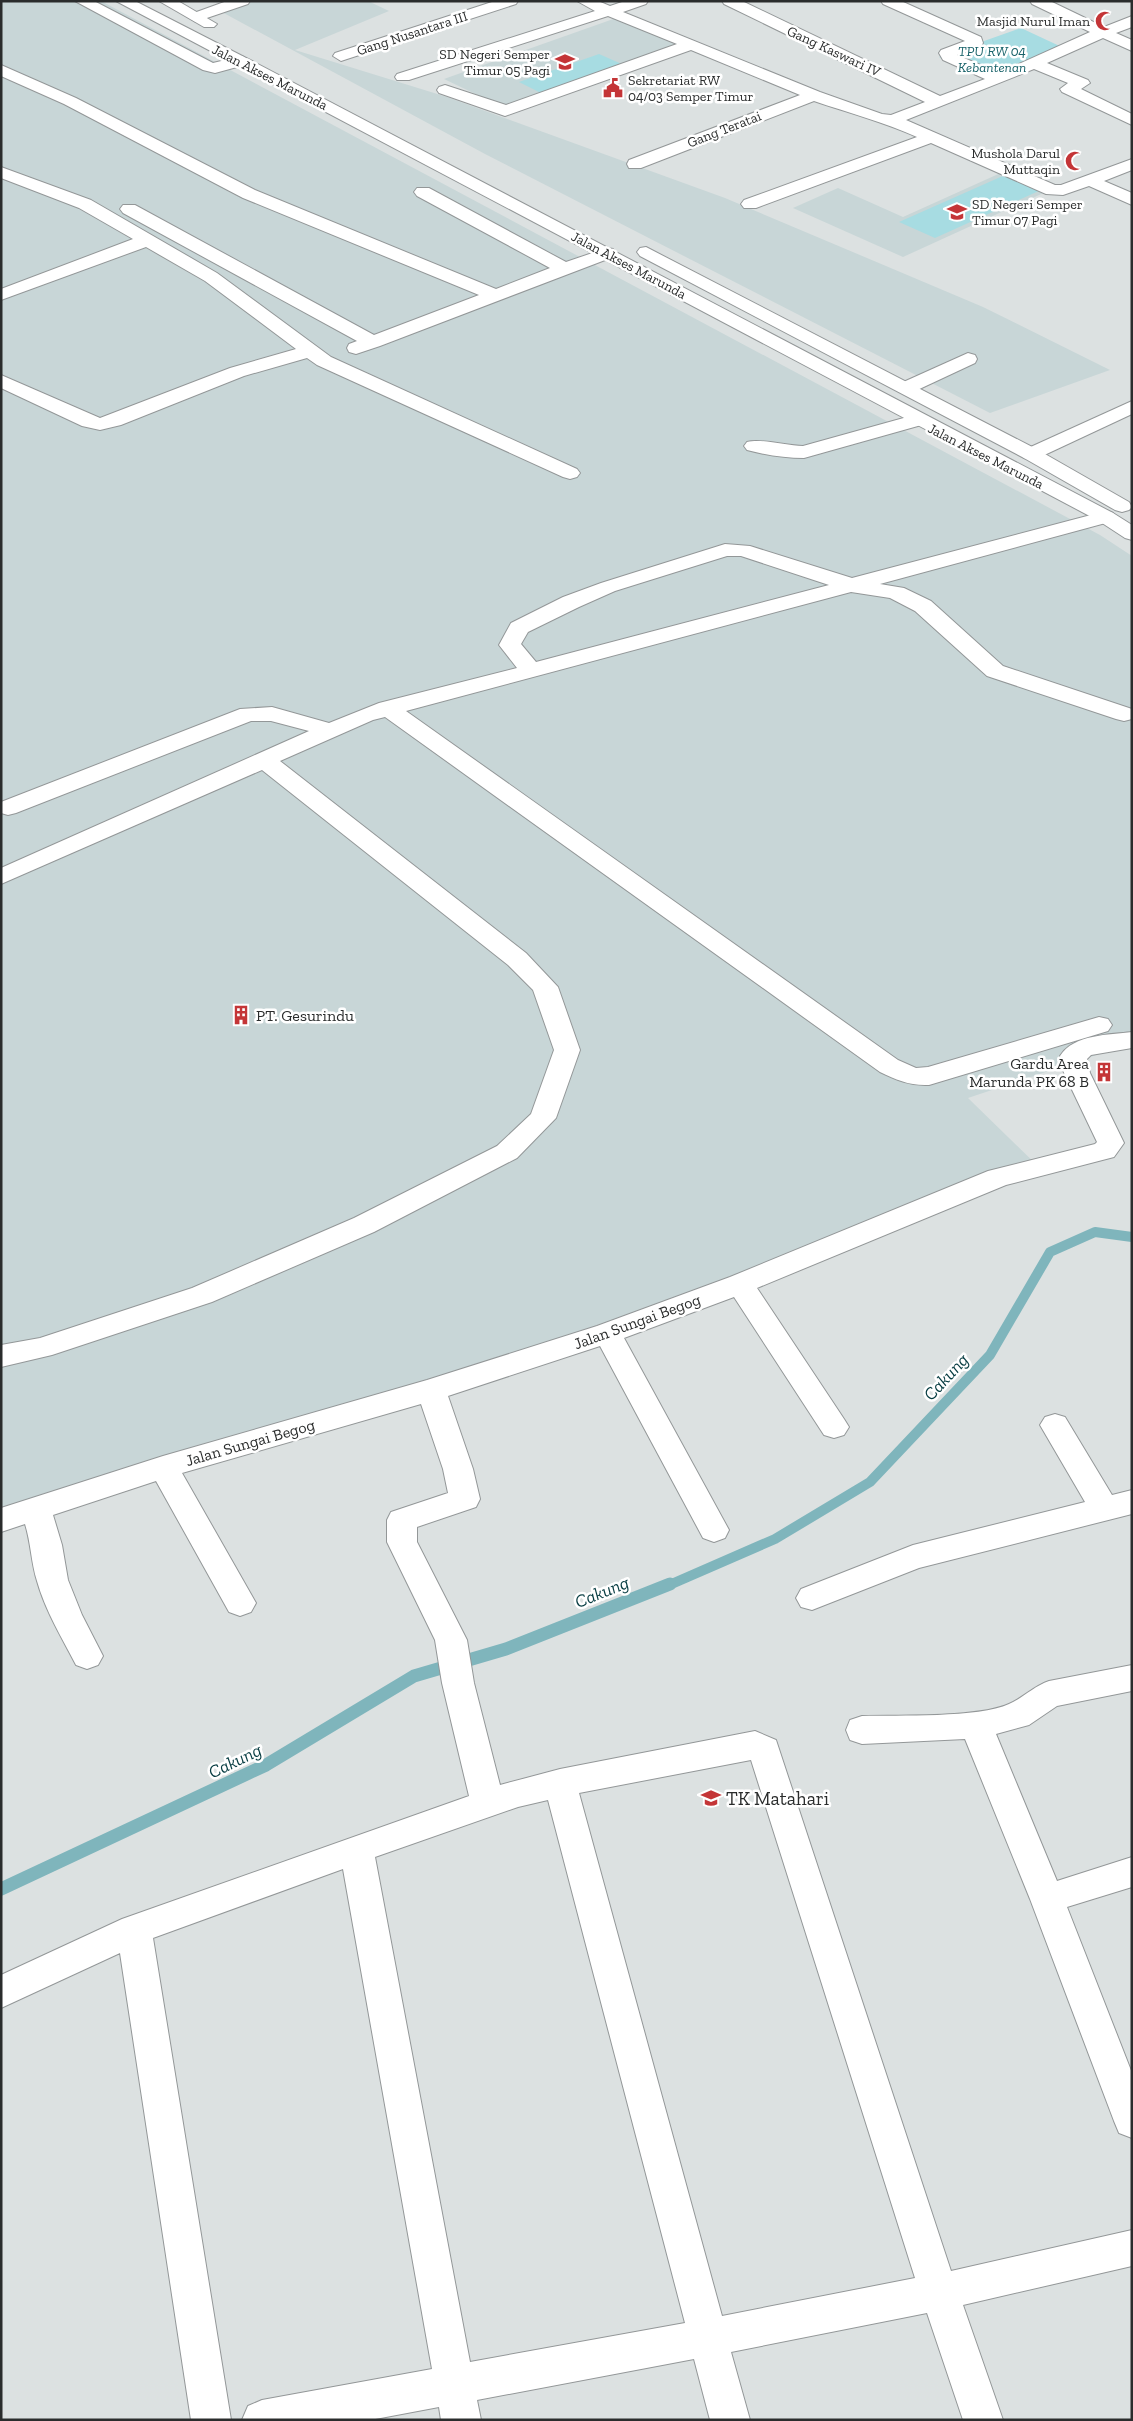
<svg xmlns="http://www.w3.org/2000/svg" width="1133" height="2421" font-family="'Zilla Slab',serif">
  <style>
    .built { fill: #c8d6d7 }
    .green { fill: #a7dce2 }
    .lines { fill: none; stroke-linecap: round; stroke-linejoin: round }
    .stream-far1 { stroke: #7fb5bc; stroke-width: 10 }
    .stream { stroke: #7fb5bc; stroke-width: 13 }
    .minor-casing { stroke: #939798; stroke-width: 2 }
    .major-casing { stroke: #939798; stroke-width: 2 }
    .minor { fill: #fff; fill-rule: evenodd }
    .major { fill: #fff; fill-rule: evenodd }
    .labels { text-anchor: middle; stroke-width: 5; stroke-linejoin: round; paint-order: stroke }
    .far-poi-label { font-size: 14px; fill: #2a2c2c; stroke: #fff; text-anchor: end }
    .far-street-label { font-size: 14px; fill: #2a2c2c; stroke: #fff }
    .far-park-label { font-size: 14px; font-style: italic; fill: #186269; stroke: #fff }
    .poi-label { font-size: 16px; fill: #2a2c2c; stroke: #fff; text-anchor: start }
    .street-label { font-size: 16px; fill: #2a2c2c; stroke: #fff }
    .water-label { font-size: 18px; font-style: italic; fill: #053b40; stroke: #fff }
    .near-poi-label { font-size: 19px; fill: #2a2c2c; stroke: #fff; text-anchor: start }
  </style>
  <rect width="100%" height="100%" fill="#dce1e1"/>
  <g class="built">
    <polygon points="1,1 101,1 1100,535 1132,556 1132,1043 968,1098 1043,1171 468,1390 1,1515"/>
    <polygon points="248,1 368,1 389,11 295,50 447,97 725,198 983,307 1110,370 990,413 485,154 220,11"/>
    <polygon points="619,17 684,46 507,109 444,79"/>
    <polygon points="1005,171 1050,190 903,257 793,208 838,188 903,217"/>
  </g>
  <g class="green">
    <polygon points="1021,28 1066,49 989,81 939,57"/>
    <polygon points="599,54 624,65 543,94 519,82"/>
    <polygon points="1005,175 1041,190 935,238 899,222"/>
  </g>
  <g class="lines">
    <polyline class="stream-far1" points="667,1586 775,1539 870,1482 990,1355 1050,1252 1095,1232 1132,1237"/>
    <polyline class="stream" points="1,1889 266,1765 414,1676 506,1649 670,1584"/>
    <defs>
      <g id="minor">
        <polygon points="75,1 94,1 213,63 242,56 250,61 248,64 215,73 203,70"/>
        <polygon points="227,1 250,1 248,4 201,20 196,22 188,17 191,14"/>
        <polygon points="495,1 518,1 516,4 347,59 341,61 333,56 335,53"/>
        <path d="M577 1H598L610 6 625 1H648L646 4 623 12 820 92 882 114 891 115 925 102 724 4 722 1H742L940 96 985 79 943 60 939 53 941 50 965 41 883 4 881 1H901L981 37 983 43 981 46 957 55 999 73 1090 32 1032 4 1030 1H1050L1104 27 1132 16V27L1116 33 1132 40V51L1103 38 1047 63 1088 80 1090 83 1081 89 1132 114V125L1062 92 1060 89 1068 83 1034 69 906 120 1055 185H1061L1132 159V170L1104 181 1132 193V205L1089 186 1063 195 1046 194 931 143 756 208H744L741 204 744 200 917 137C884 122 849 113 814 101L641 168H629L627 164 629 160 800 95 691 50 505 116 439 93 437 90 439 87 445 85 506 105 677 44 608 16 409 80H397L395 77 397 74 595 11Z"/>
        <polygon points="1,65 76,98 255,190 496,289 550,268 417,196 414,192 417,188 429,188 566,262 607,248 613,249 616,253 613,257 380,346 356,354 349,352 347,348 349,344 357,341 123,213 120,209 123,205 135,205 374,335 479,295 243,198 64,104 1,76"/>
        <polygon points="1,167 91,200 217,273 331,357 577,469 580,473 577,477 570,479 563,477 317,365 307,358 244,376 121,425 100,430 82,426 1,388 1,375 100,418 230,368 296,349 205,281 146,247 1,300 1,289 133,239 79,208 1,178"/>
        <polygon points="968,353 975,355 977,359 975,363 913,392 899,392 896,388 899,384"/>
        <polygon points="1132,401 1132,414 1038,458 1031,460 1024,458 1021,454 1024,450"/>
        <path d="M918 414 925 416 928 420 925 424 804 458C785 458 766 455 747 450L744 446 747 442C762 438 786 446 803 446Z"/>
        <path d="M1106 511 1113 513 1116 517 1113 521 880 584 904 588 931 601 1003 666 1132 709V719L1124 721 1116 719 987 676 915 611 890 598 851 592 406 711 898 1060 916 1068 928 1067 1099 1017 1108 1019 1112 1025 1108 1031 929 1085C910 1086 897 1080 880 1072L385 717 373 720 280 761 526 953 558 987 580 1050 556 1118 517 1158 374 1232 212 1302 52 1355 1 1367V1345L40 1338 192 1288 354 1218 497 1146 531 1114 554 1050 533 990 508 965 262 770 1 884V868L309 731 271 721H251L16 813 8 815 1 813V802L240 709 272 707 329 723 379 703 517 668 499 645 511 623 563 597 601 583 725 544 750 546 852 578ZM727 556H741L829 585 536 662 521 644 528 632 579 607 615 591Z"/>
        <path d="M1132 1032V1048L1091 1055 1087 1059 1090 1073 1124 1143 1114 1157 1006 1185 757 1288 844 1419 849 1427 844 1435 834 1438 824 1435 734 1297 624 1338 729 1530 725 1538 714 1542 703 1538 600 1346 448 1396 473 1469 480 1499 476 1507 417 1527V1542L467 1640 474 1683 500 1785 560 1769 755 1731 776 1740 951 2271 1132 2230V2266L963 2305 1003 2420H963L927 2313 731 2352 750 2420H710L694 2359 477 2400 481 2420H441L439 2407 370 2420H242L248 2406 262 2400 432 2369 343 1869 153 1938 231 2420H191L120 1953 1 2008V1975L122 1919 469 1796 442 1683 435 1640 387 1542V1520L391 1512 448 1493 443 1469 421 1404 182 1473 256 1603 251 1612 240 1616 229 1612 156 1481 53 1515 62 1545 68 1580 82 1615 103 1656 98 1665 87 1669 76 1665C62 1638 45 1610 37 1581 31 1562 31 1543 25 1524L1 1532V1508L163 1456 427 1380 597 1326 730 1277 988 1171 1095 1144 1097 1142 1064 1073 1060 1056C1074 1034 1109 1035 1132 1032ZM751 1760 915 2278 722 2316 579 1793ZM548 1800 685 2323 470 2362 375 1857 518 1807Z"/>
        <polygon points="1055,1414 1065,1417 1112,1495 1132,1490 1132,1514 919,1568 812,1610 801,1607 796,1598 801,1589 913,1545 1085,1502 1040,1425 1045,1417"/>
        <path d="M1132 1665V1691L1057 1706 1029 1725 996 1734 1057 1881 1132 1857V1887L1067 1907 1132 2073V2138L1119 2133 1114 2121 1030 1899 965 1739 862 1744 850 1740 846 1730 850 1720 862 1716C898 1715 979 1718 1009 1704 1023 1698 1034 1686 1049 1681Z"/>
      </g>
      <g id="major">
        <polygon points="116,1 135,1 252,61 1113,513 1132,525 1132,540 1125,538 1099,521"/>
        <polygon points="159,1 178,1 217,24 214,27 204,27"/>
        <polygon points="646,247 1038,450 1129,502 1132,507 1129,510 1122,512 1115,510 1024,458 640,256 637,252 640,248"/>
      </g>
    </defs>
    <use href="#minor" class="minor-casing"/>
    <use href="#major" class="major-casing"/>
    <use href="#minor" class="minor"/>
    <use href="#major" class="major"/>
  </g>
  <defs>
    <symbol id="mosque-bare" viewBox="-9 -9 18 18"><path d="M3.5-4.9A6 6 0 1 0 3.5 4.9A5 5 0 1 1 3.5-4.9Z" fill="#c43537" stroke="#fff" stroke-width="2.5" paint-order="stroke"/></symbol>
    <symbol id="school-bare" viewBox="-9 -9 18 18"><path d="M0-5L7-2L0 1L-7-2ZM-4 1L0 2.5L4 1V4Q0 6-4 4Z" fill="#c43537" stroke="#fff" stroke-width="2.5" paint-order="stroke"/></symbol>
    <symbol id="civic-bare" viewBox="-9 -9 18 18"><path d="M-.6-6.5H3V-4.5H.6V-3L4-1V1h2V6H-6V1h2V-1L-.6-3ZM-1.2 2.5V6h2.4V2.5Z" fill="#c43537" stroke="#fff" stroke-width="2.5" paint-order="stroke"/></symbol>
    <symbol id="building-bare" viewBox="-9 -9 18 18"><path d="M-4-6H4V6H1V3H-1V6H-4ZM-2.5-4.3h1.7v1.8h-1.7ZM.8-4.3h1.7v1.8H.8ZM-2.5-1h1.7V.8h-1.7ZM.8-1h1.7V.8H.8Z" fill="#c43537" stroke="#fff" stroke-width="2.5" paint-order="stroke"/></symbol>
  </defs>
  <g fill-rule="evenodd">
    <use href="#mosque-bare" x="1091" y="7" width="28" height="28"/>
    <use href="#school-bare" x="551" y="48" width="28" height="28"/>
    <use href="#civic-bare" x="599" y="74" width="28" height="28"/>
    <use href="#mosque-bare" x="1061" y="147" width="28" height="28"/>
    <use href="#school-bare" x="943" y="198" width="28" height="28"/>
    <use href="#building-bare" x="227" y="1001" width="28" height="28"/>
    <use href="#building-bare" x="1090" y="1058" width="28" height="28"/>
    <use href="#school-bare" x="697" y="1784" width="28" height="28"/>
  </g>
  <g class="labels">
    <g class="far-poi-label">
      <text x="1090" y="26">Masjid Nurul Iman</text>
      <text x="550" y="59">SD Negeri Semper<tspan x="550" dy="16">Timur 05 Pagi</tspan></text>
      <text x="628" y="85" text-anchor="start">Sekretariat RW<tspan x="628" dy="16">04/03 Semper Timur</tspan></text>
      <text x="1060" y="158">Mushola Darul<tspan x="1060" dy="16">Muttaqin</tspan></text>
      <text x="972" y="209" text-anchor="start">SD Negeri Semper<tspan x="972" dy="16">Timur 07 Pagi</tspan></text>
    </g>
    <g class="far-street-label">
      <text transform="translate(412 33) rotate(-18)" y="5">Gang Nusantara III</text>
      <text transform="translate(834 51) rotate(25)" y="5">Gang Kaswari IV</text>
      <text transform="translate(270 77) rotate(27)" y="5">Jalan Akses Marunda</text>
      <text transform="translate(724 129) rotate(-21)" y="5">Gang Teratai</text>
      <text transform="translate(629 265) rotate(28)" y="5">Jalan Akses Marunda</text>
      <text transform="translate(986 456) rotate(27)" y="5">Jalan Akses Marunda</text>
    </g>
    <g class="far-park-label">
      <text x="992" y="56">TPU RW 04<tspan x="992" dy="16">Kebantenan</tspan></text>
    </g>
    <g class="poi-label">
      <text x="256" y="1021">PT. Gesurindu</text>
      <text x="1089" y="1069" text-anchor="end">Gardu Area<tspan x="1089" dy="18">Marunda PK 68 B</tspan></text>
    </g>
    <g class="street-label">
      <text transform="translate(637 1321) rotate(-20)" y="6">Jalan Sungai Begog</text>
      <text transform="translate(250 1442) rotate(-16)" y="6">Jalan Sungai Begog</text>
    </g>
    <g class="water-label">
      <text transform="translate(946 1377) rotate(-47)" y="6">Cakung</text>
      <text transform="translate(602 1592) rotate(-22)" y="6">Cakung</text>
      <text transform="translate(235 1761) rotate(-26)" y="6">Cakung</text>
    </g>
    <g class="near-poi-label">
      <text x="726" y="1805">TK Matahari</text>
    </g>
  </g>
  <rect width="1133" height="2421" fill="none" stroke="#2a2c2c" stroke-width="5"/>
</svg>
